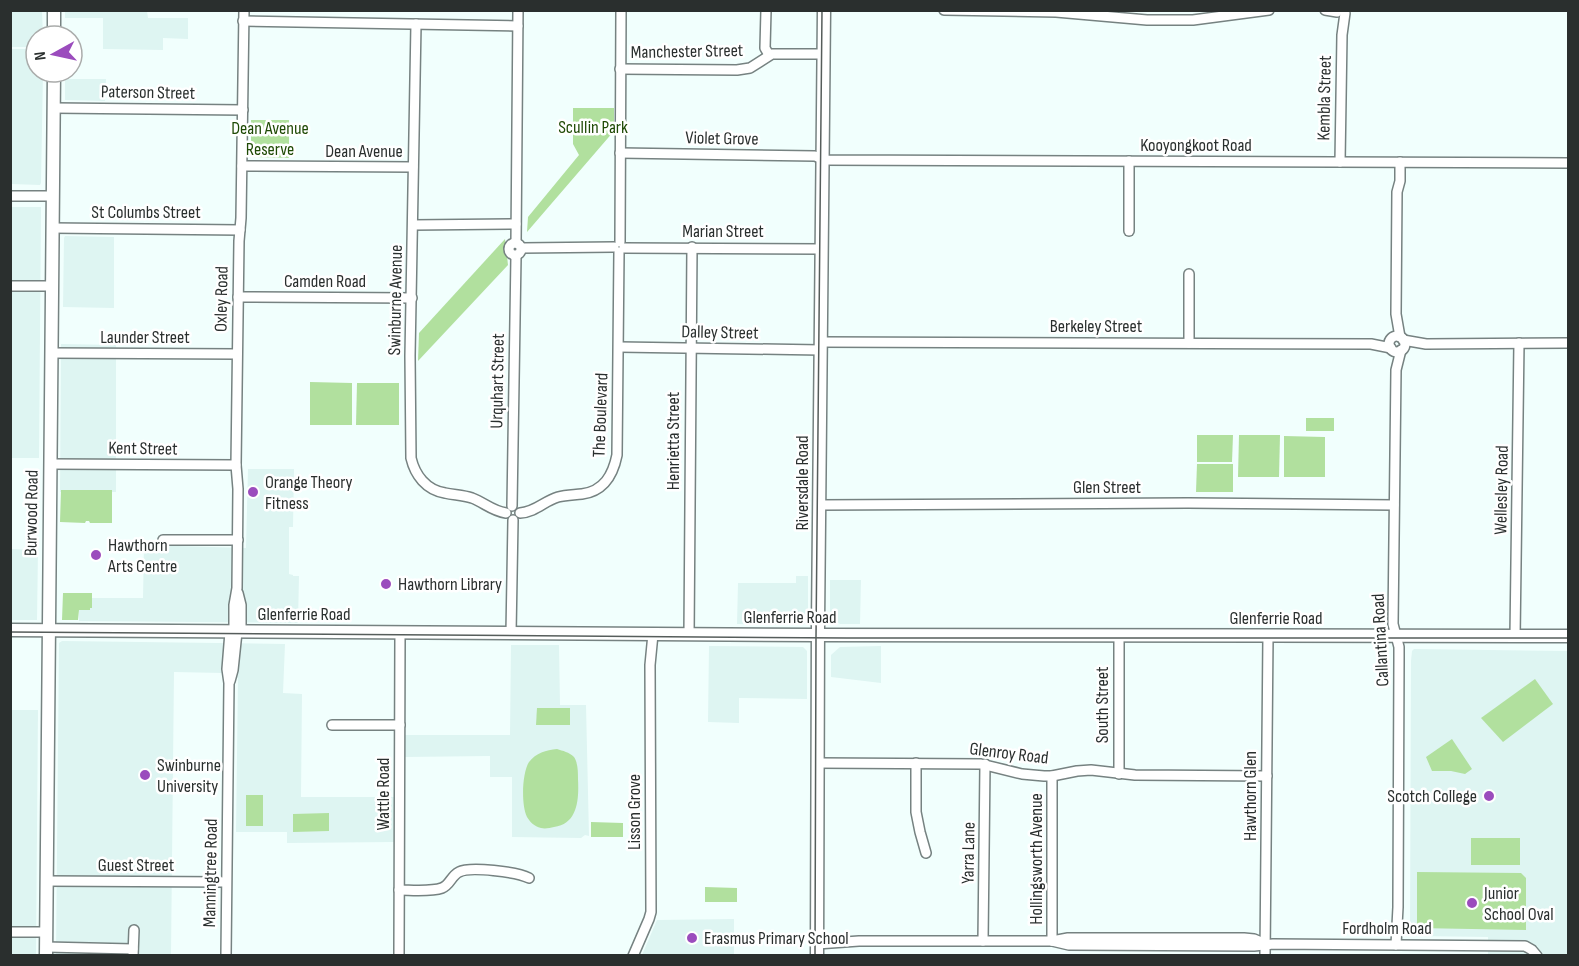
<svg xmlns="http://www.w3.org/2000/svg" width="1579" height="966" font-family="'Sofia Sans Condensed',sans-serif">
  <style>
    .built { fill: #def5f2 }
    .green { fill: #b1e09e }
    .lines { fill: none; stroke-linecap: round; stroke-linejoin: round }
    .minor-casing { stroke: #768281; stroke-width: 12 }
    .major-casing { stroke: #768281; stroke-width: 15 }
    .minor { stroke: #fff; stroke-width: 9 }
    .major { stroke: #fff; stroke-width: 12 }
    .tram { stroke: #565d5b; stroke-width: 1.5 }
    .poi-dot { fill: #9b4cbd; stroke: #fff; stroke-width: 2 }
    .labels { text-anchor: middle; stroke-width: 5; stroke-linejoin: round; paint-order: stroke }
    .street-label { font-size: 18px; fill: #2a2f2e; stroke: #fff }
    .park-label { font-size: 18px; fill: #1f4a05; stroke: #fff }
    .poi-label { font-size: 18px; fill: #2a2f2e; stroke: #fff; text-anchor: start }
  </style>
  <rect width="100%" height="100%" fill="#f1fffd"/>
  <g class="built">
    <polygon points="11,10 42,11 43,36 36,36 36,47 11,47"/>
    <polygon points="65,11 147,11 148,18 188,18 188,39 163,38 163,50 103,49 103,18 65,18"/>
    <polygon points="10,49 36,49 36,72 43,72 41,183 40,185 11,184"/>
    <polygon points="65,79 106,79 105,101 65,100"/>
    <polygon points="11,207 41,207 39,458 11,458"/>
    <polygon points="65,236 114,237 114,308 63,307 64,238"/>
    <polygon points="61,344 116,345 116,492 60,492"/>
    <polygon points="248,469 294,469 293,527 289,527 289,574 293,575 293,576 299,576 298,623 79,621 79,598 143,598 144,545 246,548"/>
    <polygon points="11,549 38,550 37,620 11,620"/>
    <polygon points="796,576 808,576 808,620 803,625 737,624 738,583 796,583"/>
    <polygon points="830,580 861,580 860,624 840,624 833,619 830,611"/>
    <polygon points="62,641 285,644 283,693 302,694 301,797 395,797 394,842 287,843 287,832 236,832 238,678 223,673 174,672 171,955 56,956 59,643"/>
    <polygon points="511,645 559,645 560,705 586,705 589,836 585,835 581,838 512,837 512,777 490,777 490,756 405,757 405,735 510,735"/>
    <polygon points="709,646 803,647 807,651 807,699 739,698 739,723 708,722"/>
    <polygon points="881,646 881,683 831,677 831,655 840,647"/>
    <polygon points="1414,649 1568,651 1568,955 1488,955 1488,937 1415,936 1410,931 1411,661 1412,651"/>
    <polygon points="11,710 38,710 36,955 11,956"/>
    <polygon points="734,919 734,955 642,955 657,920"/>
  </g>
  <g class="green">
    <polygon points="573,108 614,108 614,131 527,232 528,217 579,155 573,144"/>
    <polygon points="251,120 289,120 289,158 251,157"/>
    <polygon points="505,239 508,265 418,361 419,333"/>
    <polygon points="310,382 352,383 352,425 310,425"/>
    <polygon points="357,383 399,383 399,425 356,425"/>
    <rect x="1306" y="418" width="28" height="13"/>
    <polygon points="1197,435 1233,435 1232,462 1197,462"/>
    <polygon points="1239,435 1280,435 1279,477 1238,477"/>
    <polygon points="1284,436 1325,437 1325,477 1284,477"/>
    <polygon points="1197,464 1233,464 1233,492 1196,492"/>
    <polygon points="61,490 112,490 112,523 90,523 89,521 86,521 85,523 60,522"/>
    <polygon points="63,593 92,593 92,608 90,608 90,610 79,610 78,620 62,620"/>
    <polygon points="1535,679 1553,704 1503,742 1481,718"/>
    <polygon points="537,708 570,708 570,725 536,725"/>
    <polygon points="1452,739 1472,769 1465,774 1451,771 1432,771 1426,757"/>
    <path d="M557 749C563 751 569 752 574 757 578 763 578 772 578 779 579 799 578 824 554 827 550 828 545 829 541 828 534 826 530 822 527 817 521 805 522 773 529 762 536 753 546 750 557 749Z"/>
    <rect x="246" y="795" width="17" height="31"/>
    <polygon points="329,813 329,831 293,832 293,814"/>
    <polygon points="591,822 623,823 623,837 591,837"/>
    <rect x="1471" y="838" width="49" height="27"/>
    <polygon points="1417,872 1521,873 1526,878 1526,930 1417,928"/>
    <polygon points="705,887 737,888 737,902 705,902"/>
  </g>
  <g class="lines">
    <defs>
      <g id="minor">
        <polyline points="766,10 765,48 769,55"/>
        <polyline points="944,10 1056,12 1147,20 1193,20 1269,10"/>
        <polyline points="1325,10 1337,12"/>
        <polyline points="243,21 518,26"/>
        <path d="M416 24 410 356 411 458C415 475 426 490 445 493 454 495 463 495 472 498 485 503 492 511 506 513"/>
        <polyline points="620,69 737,70 750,68 772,54 823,54"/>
        <polyline points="54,108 243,110"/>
        <polyline points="620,153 815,156 824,160 1568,163"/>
        <polyline points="1340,162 1342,35 1345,13"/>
        <polyline points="1400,162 1400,181 1397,192 1396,314 1400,337"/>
        <polyline points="242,166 413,167"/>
        <polyline points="10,196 53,196"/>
        <polyline points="413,225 516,224"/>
        <polyline points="52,228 240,230"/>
        <polyline points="1129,231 1129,161"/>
        <polyline points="620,242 621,10"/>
        <circle cx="515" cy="249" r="6"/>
        <polyline points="516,243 518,10"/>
        <polyline points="522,248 614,247"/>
        <polyline points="624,248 821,249"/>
        <polyline points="1189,274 1189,343"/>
        <polyline points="10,286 52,286"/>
        <polyline points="238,297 412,298"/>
        <circle cx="1397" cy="344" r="8"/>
        <polyline points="1403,340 1426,344 1568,343"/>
        <polyline points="821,342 1371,344 1391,348"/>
        <polyline points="619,347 821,350"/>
        <polyline points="51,353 237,354"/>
        <polyline points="50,464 236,465"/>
        <polyline points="820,505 1188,503 1394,505"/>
        <polyline points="512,506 516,256"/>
        <path d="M520 513C536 512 544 501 558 497 566 495 574 495 582 494 604 491 613 475 617 455L619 252"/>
        <polyline points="163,540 238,540"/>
        <polyline points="238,593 241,605 241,632"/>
        <polyline points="234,632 234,605 237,588 238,489 236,465 239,241 241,218 244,10"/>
        <polyline points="511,633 513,520"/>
        <polyline points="689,635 692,247"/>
        <polyline points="1515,637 1519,343"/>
        <polyline points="230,681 233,670 237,632"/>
        <polyline points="332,725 400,725"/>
        <polyline points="818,763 981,764 1022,774 1044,776 1052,776 1077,771 1091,770 1135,775 1267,776"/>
        <polyline points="916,763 916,812 920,832 926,853"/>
        <polyline points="1119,774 1119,636"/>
        <polyline points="46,881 226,882"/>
        <path d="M399 890C411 890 431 892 442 888 450 885 451 876 459 872 470 866 517 872 529 878"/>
        <polyline points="10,932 46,932"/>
        <polyline points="983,941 985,764"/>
        <polyline points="1052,941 1069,945 1254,946 1273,944 1525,946 1532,950 1537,956"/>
        <polyline points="1052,941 1052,776"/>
        <polyline points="817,944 859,941 1052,941 1068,938 1244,938 1254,939 1266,944"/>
        <polyline points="1396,945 1398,907 1399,658 1399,647 1393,624 1396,370 1401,350"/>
        <polyline points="46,947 133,949"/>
        <polyline points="133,956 134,930"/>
        <polyline points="226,956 229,683 227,669 230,632"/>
        <polyline points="399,956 400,633"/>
        <polyline points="633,956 649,919 651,912 650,665 653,634"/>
        <polyline points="1265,956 1268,636"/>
      </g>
      <g id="major">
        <polyline points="54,36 54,10"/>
        <polyline points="10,630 817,635 1568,636"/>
        <polyline points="46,956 54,72"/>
        <polyline points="817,956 818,624 824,10"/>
      </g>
    </defs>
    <use href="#minor" class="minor-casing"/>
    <use href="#major" class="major-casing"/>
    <use href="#minor" class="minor"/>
    <use href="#major" class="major"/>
    <g class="tram">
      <polyline points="10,632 847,638 1568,638"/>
      <polyline points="815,956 816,637 822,10"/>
    </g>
  </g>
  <g class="poi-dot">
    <circle cx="253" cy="492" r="6"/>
    <circle cx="96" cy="555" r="6"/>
    <circle cx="386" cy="584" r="6"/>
    <circle cx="145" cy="775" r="6"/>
    <circle cx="1489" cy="796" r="6"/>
    <circle cx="1472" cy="903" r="6"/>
    <circle cx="692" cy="938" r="6"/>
  </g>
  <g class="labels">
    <g class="street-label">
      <text transform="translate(687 51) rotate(-1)" y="6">Manchester Street</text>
      <text transform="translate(148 92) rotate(1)" y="6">Paterson Street</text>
      <text transform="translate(1324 98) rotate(-89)" y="6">Kembla Street</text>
      <text transform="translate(722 138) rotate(1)" y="6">Violet Grove</text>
      <text x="1196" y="151">Kooyongkoot Road</text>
      <text x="364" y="157">Dean Avenue</text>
      <text x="146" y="218">St Columbs Street</text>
      <text x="723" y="237">Marian Street</text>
      <text x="325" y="287">Camden Road</text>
      <text transform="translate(221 299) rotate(-89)" y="6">Oxley Road</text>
      <text transform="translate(395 300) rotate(-89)" y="6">Swinburne Avenue</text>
      <text x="1096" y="332">Berkeley Street</text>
      <text transform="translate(720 332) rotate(1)" y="6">Dalley Street</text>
      <text x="145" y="343">Launder Street</text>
      <text transform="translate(497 381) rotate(-89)" y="6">Urquhart Street</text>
      <text transform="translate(600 415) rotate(-88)" y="6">The Boulevard</text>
      <text transform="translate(673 441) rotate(-90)" y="6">Henrietta Street</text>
      <text transform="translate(143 448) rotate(1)" y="6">Kent Street</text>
      <text transform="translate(802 483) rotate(-90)" y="6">Riversdale Road</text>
      <text x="1107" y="493">Glen Street</text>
      <text transform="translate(1501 490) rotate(-89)" y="6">Wellesley Road</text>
      <text transform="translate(31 513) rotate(-89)" y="6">Burwood Road</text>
      <text x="304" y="620">Glenferrie Road</text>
      <text x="790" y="623">Glenferrie Road</text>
      <text x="1276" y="624">Glenferrie Road</text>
      <text transform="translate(1380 640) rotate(-93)" y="6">Callantina Road</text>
      <text transform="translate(1102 705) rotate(-90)" y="6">South Street</text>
      <text transform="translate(1009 753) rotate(7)" y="6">Glenroy Road</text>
      <text transform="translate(383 794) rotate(-90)" y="6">Wattle Road</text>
      <text transform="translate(1250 796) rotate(-90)" y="6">Hawthorn Glen</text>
      <text transform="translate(634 812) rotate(-90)" y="6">Lisson Grove</text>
      <text transform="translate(968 853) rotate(-89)" y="6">Yarra Lane</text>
      <text transform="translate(1036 859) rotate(-90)" y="6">Hollingsworth Avenue</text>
      <text x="136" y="871">Guest Street</text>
      <text transform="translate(210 873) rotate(-89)" y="6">Manningtree Road</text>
      <text x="1387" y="934">Fordholm Road</text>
    </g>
    <g class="park-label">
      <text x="593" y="133">Scullin Park</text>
      <text x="270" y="134">Dean Avenue<tspan x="270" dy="21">Reserve</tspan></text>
    </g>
    <g class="poi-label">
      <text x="265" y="488">Orange Theory<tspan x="265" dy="21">Fitness</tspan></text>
      <text x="108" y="551">Hawthorn<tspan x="108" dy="21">Arts Centre</tspan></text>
      <text x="398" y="590">Hawthorn Library</text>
      <text x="157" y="771">Swinburne<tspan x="157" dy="21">University</tspan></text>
      <text x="1477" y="802" text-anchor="end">Scotch College</text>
      <text x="1484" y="899">Junior<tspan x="1484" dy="21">School Oval</tspan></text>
      <text x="704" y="944">Erasmus Primary School</text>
    </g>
  </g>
  <rect width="1579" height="966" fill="none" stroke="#2a2f2e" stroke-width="24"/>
  <g transform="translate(54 54) rotate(262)"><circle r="28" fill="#ffffff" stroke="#aaacab" stroke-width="1.5"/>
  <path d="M0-4.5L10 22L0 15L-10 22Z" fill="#9b4cbd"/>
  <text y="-9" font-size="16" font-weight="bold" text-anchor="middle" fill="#2a2f2e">N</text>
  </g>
</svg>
